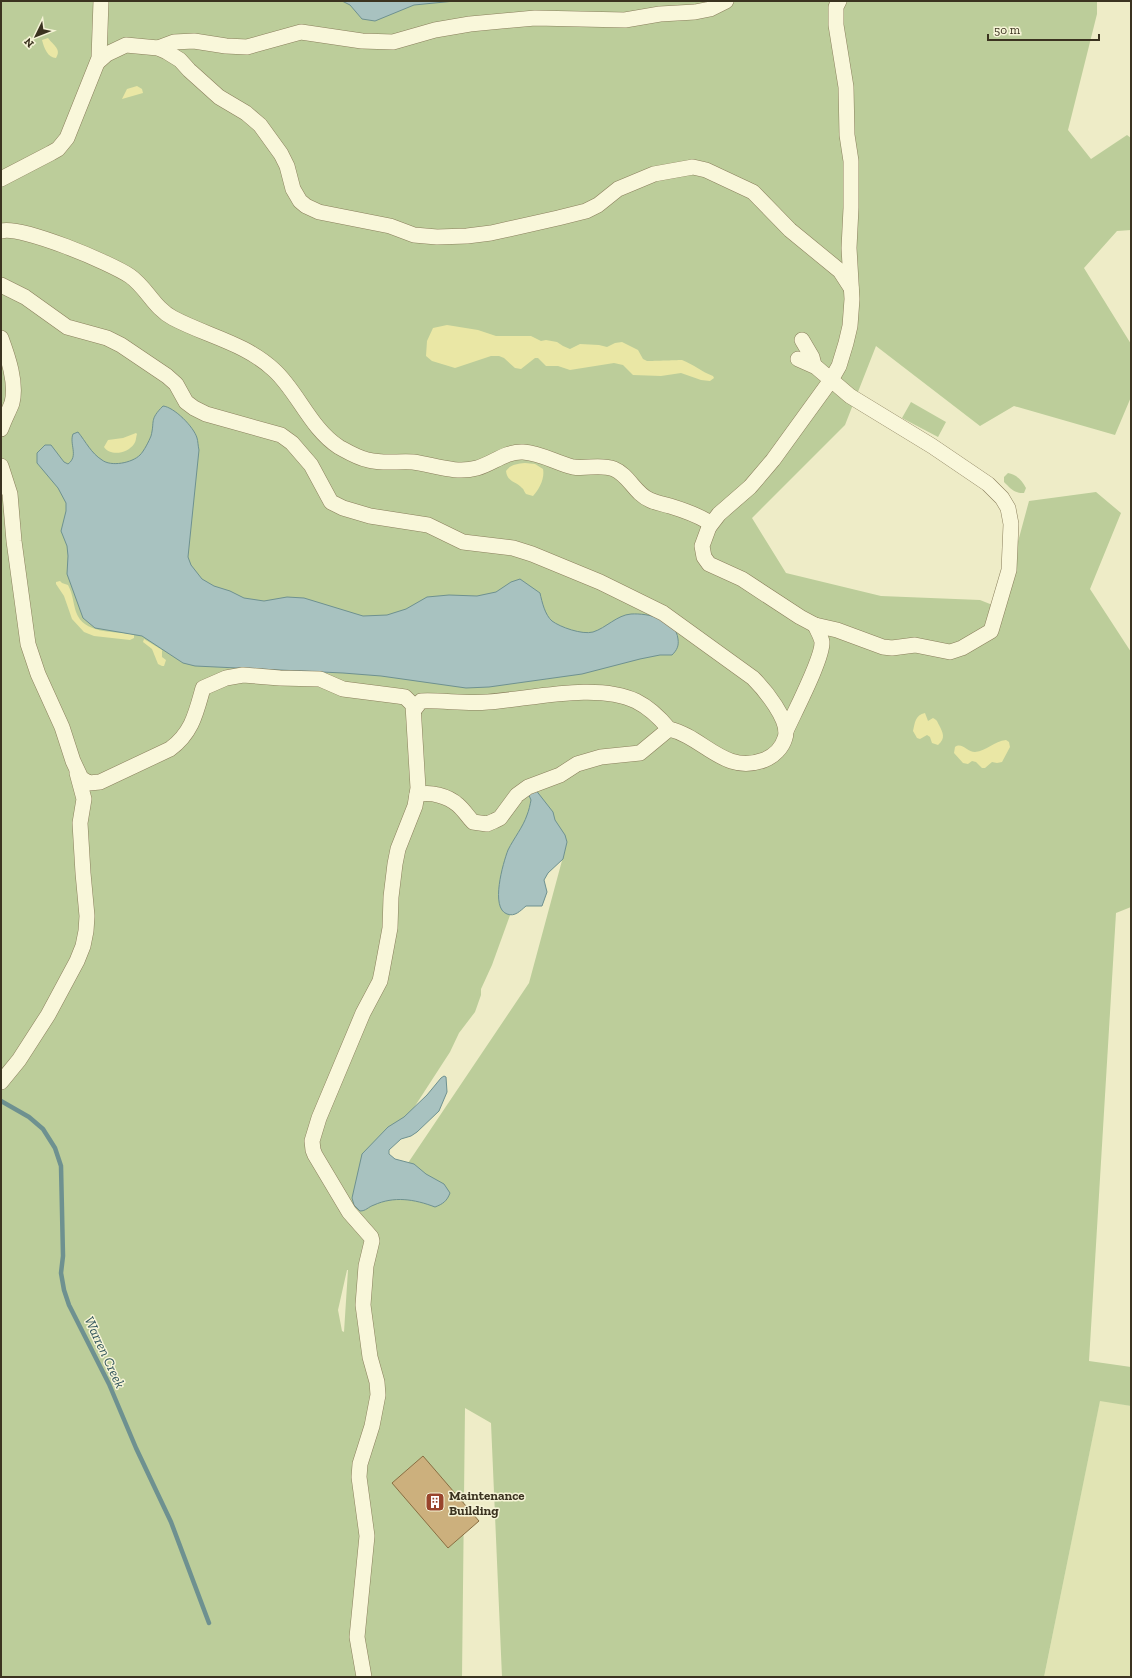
<svg xmlns="http://www.w3.org/2000/svg" width="1132" height="1678" font-family="'Zilla Slab',serif">
  <style>
    .farmland { fill: #e1e4b4 }
    .green { fill: #bccd9a; fill-rule: evenodd }
    .sand { fill: #eae7a5 }
    .water { fill: #a8c2c0; stroke: #6e9190 }
    .lines { fill: none; stroke-linecap: round; stroke-linejoin: round }
    .stream { stroke: #6e9190; stroke-width: 4.5 }
    .building { fill: #ccb07d; stroke: #896e42 }
    .minor-casing { stroke: #8a7f5c; stroke-width: 16 }
    .minor { stroke: #f9f7da; stroke-width: 15 }
    .labels { text-anchor: middle; stroke-width: 3; stroke-linejoin: round; paint-order: stroke }
    .poi-label { font-size: 13px; font-weight: bold; fill: #3b3320; stroke: #f6f4d7; text-anchor: start }
    .water-label { font-size: 14px; font-style: italic; fill: #2f535a; stroke: #f6f4d7 }
  </style>
  <rect width="100%" height="100%" fill="#eeecc7"/>
  <polygon class="farmland" points="1100,1400 1131,1406 1131,1677 1044,1677"/>
  <g class="green">
    <path d="M1 1H1097V14L1068 130 1091 159 1127 135 1131 138V230L1117 231 1084 268 1131 344V397L1115 435 1014 406 980 426 876 346 845 425 752 518 786 573 881 596 980 600 1000 608 1029 501 1096 492 1121 513 1090 589 1131 652V907L1116 913 1089 1361 1131 1367V1406L1100 1401 1044 1677H502L491 1423 465 1408 462 1677H1ZM564 837 567 842 529 983 408 1163 371 1174 450 1052 459 1033 475 1012 481 995V989L492 965 538 838ZM347 1270H348L344 1332 342 1331 338 1310Z"/>
    <polygon points="911,402 946,422 938,437 902,418"/>
    <path d="M1008 473C1017 475 1022 480 1026 488L1024 493C1015 494 1010 488 1004 482V477Z"/>
  </g>
  <g class="sand">
    <path d="M48 38C53 45 62 49 56 58 48 58 44 48 42 40Z"/>
    <polygon points="137,86 142,89 143,93 122,99 127,89"/>
    <path d="M447 325 478 330 496 336H531L541 341 546 340 557 342 563 346 570 349 580 344 599 345 607 347 615 343 622 342 638 350 643 359 647 361C653 361 680 360 682 360 693 364 702 372 713 376L714 378 710 381 701 380 681 373 661 376 633 375 623 365 614 363 570 370 558 366H546L538 358H535L521 369 515 368 504 358 499 356H491L455 368 432 361 426 356 427 341 433 328Z"/>
    <path d="M136 433 137 434C136 437 136 442 134 444 128 453 111 457 104 447L108 440 123 438Z"/>
    <path d="M525 463 535 464 543 469C545 478 539 490 533 496L526 494C524 492 524 489 522 488 516 481 507 482 506 471 511 464 517 464 525 463Z"/>
    <path d="M60 581 62 583 68 585C73 594 73 603 76 612 84 634 112 631 131 634L134 635V638L130 640 94 636 84 632 72 619 64 596 56 584V582Z"/>
    <polygon points="144,639 162,650 162,657 166,660 164,666 162,666 158,664 152,649 143,642"/>
    <path d="M925 713 928 721 933 718C937 720 937 721 939 725 943 733 946 738 938 745L932 743 930 737 927 735 920 739 917 738 913 731C915 723 915 715 925 713Z"/>
    <path d="M1006 740 1009 742 1010 747 1002 762 997 763 992 762 985 768H982L976 762 972 761 968 764 963 763 954 753 955 747C962 742 967 752 975 752 987 751 994 741 1006 740Z"/>
  </g>
  <g class="water">
    <polygon points="342,1 455,1 414,5 375,21 362,19 350,5"/>
    <path d="M163 406C174 407 194 427 197 438 198 441 198 446 199 450L188 557 191 565 202 579 214 586 230 591 244 598 264 601 287 597 304 598 363 616 387 615 406 609 427 597 449 595 477 596 496 592 511 582 520 579 540 593C542 602 545 615 552 621 560 627 582 635 593 632 606 628 617 615 631 614 648 613 676 619 678 639 679 646 677 650 672 655H660L640 659 582 674 489 687 466 688 381 676 343 673 195 666 183 663 142 636 95 628 83 618 67 574 68 556 67 546 61 531 66 511V503L58 488 37 463V453L45 445H51L64 462 68 464C79 456 69 444 73 434L78 432C86 442 91 453 102 460 111 467 132 463 140 455 144 451 149 441 151 436 155 421 149 420 163 406Z"/>
    <path d="M535 789 553 812 555 820 565 835 567 842 563 859 548 873 544 880 547 892 542 906H526C520 911 515 917 507 914 490 908 503 863 508 850 514 838 523 827 527 815 529 810 530 805 531 800L528 793Z"/>
    <path d="M444 1076 446 1077 447 1092 439 1111 417 1132 411 1136 401 1139 389 1150V1154L395 1159 414 1164 426 1174 444 1184 450 1193C447 1201 443 1204 435 1207 414 1199 394 1196 374 1205 368 1207 366 1211 360 1211L354 1205 352 1198 362 1154 388 1127 404 1117 427 1095 441 1078Z"/>
  </g>
  <g class="lines">
    <polyline class="stream" points="1,1101 29,1117 43,1129 55,1148 61,1166 63,1256 61,1273 64,1290 69,1305 109,1384 136,1448 171,1522 209,1623"/>
  </g>
  <polygon class="building" points="423,1456 479,1521 448,1548 392,1483"/>
  <g class="lines">
    <defs>
      <g id="minor">
        <polyline points="158,48 174,42 194,41 226,46 247,47 301,32 362,41 393,42 435,30 470,24 535,18 625,20 660,14 695,12 710,9 726,1"/>
        <polyline points="98,62 107,54 126,45 158,48 167,52 180,60 189,70 219,97 246,113 260,125 281,154 287,166 293,189 300,201 306,206 319,212 390,226 414,235 437,237 467,236 491,233 558,218 586,211 598,205 618,189 654,174 693,167 706,170 753,192 790,230 840,271 851,288"/>
        <polyline points="1,179 51,153 58,149 67,138 99,58 101,1"/>
        <path d="M1 231C21 225 111 263 130 276 147 288 154 308 173 318 207 336 245 343 274 370 298 392 310 428 339 447 348 452 358 458 368 460 383 464 398 461 413 462 435 465 455 474 477 468 492 464 506 451 523 452 541 453 556 463 573 467 586 469 601 464 614 469 629 475 635 494 650 500 656 503 663 504 670 506 683 510 695 514 707 521L709 527"/>
        <path d="M1 285 25 297 67 327 107 338 121 345 167 376 176 384 186 402 194 408 206 414 281 435 292 443 311 465 331 502 343 508 370 516 428 525 463 542 513 548 532 554 600 582 663 613 753 678C764 689 791 721 785 738 782 748 774 756 764 760 724 775 704 737 669 729L640 753 601 757 577 764 560 775 528 787 517 795 500 818 494 821 487 824 473 822C468 817 464 810 458 805 448 796 430 791 417 795"/>
        <path d="M1 338C8 357 17 383 12 403 9 411 4 420 1 429"/>
        <polyline points="802,340 812,357 814,365"/>
        <polyline points="798,359 816,367 850,396 932,446 988,484 1002,498 1008,508 1011,524 1009,570 991,631 962,648 950,652 915,645 892,648 883,647 837,630 815,625 800,617 742,579 709,564 704,557 702,546 709,527 719,514 750,487 773,460 831,380 839,366 846,343 850,326 852,299 849,248 851,208 851,161 847,135 846,87 836,25 836,7 839,1"/>
        <path d="M1 466 10 494 14 541 28 644 38 674 62 727 73 761 81 778 89 783 100 782 170 749C192 733 196 713 203 688L226 678 243 675 280 678 320 679 343 689 398 696 405 697 413 705 418 788 415 806 398 849 395 864 391 897 390 928 382 971 380 981 363 1013 319 1118 312 1141 313 1150 315 1155 349 1212 371 1237 372 1241 366 1266 363 1305 370 1357 377 1382 378 1395 372 1426 360 1464 359 1477 367 1536 357 1637 364 1677"/>
        <path d="M414 710 421 701C443 700 465 704 488 702 531 699 597 682 636 701 648 707 660 718 669 729"/>
        <path d="M786 731C794 713 823 658 822 642 821 636 817 630 815 625"/>
        <polyline points="1,1082 19,1060 48,1015 77,961 83,946 86,931 87,916 83,873 80,823 84,799 77,773"/>
      </g>
    </defs>
    <use href="#minor" class="minor-casing"/>
    <use href="#minor" class="minor"/>
  </g>
  <defs>
    <symbol id="building-square" viewBox="-11 -11 22 22"><rect x="-9" y="-9" width="18" height="18" rx="4" fill="#99442c" stroke="#f6f4d7"/><path d="M-4-6H4V6H1V3H-1V6H-4ZM-2.5-4.3h1.7v1.8h-1.7ZM.8-4.3h1.7v1.8H.8ZM-2.5-1h1.7V.8h-1.7ZM.8-1h1.7V.8H.8Z" fill="#fff"/></symbol>
  </defs>
  <g fill-rule="evenodd">
    <use href="#building-square" x="424" y="1491" width="22" height="22"/>
  </g>
  <g class="labels">
    <g class="poi-label">
      <text x="449" y="1500">Maintenance<tspan x="449" dy="15">Building</tspan></text>
    </g>
    <g class="water-label">
      <text transform="translate(105 1352) rotate(65)" y="5">Warren Creek</text>
    </g>
  </g>
  <rect width="1132" height="1678" fill="none" stroke="#3b3320" stroke-width="4"/>
  <g transform="translate(36 36) rotate(227)" stroke="#f6f4d7" stroke-width="3" paint-order="stroke">
  <path d="M0-3L7 15L0 10L-7 15Z" fill="#3b3320"/>
  <text y="-6" font-size="11" font-weight="bold" text-anchor="middle" fill="#3b3320">N</text>
  </g>
  <path d="M988 34v6h111v-6" fill="none" stroke="#3b3320" stroke-width="2"/>
  <text x="994" y="34" font-size="12" fill="#3b3320" stroke="#f6f4d7" stroke-width="3" paint-order="stroke">50 m</text>
</svg>
